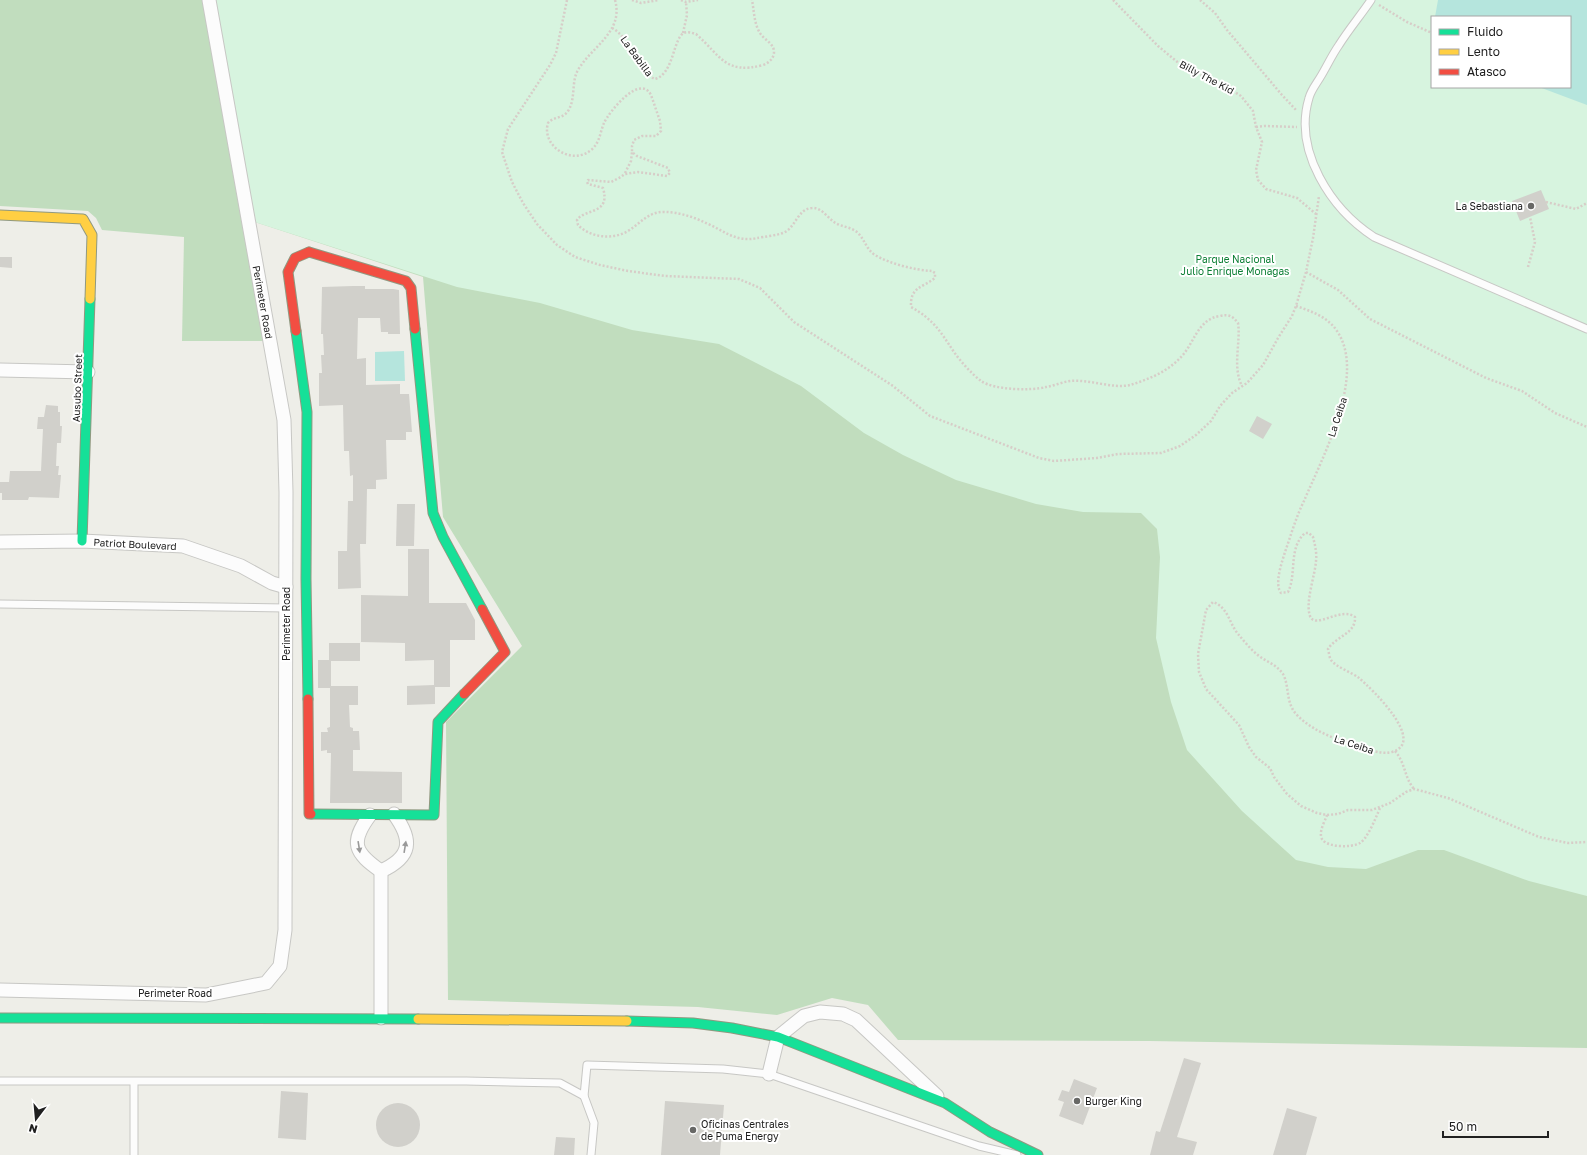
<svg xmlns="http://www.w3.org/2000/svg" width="1587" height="1155" font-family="'Golos Text',sans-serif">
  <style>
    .forest { fill: #c1ddbe }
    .park { fill: #d7f4df; fill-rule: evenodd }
    .pitch { fill: #b5e5dd }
    .building { fill: #d1d0cb }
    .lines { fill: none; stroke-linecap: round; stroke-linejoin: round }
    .lane-casing { stroke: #c7c7c4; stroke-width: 9 }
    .street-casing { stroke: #c7c7c4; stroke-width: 15 }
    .fast-casing { stroke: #909980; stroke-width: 11 }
    .slow-casing { stroke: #909980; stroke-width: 11 }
    .jam-casing { stroke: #909980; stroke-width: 11 }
    .path { stroke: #d7cdc8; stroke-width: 2.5; stroke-dasharray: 2 2; stroke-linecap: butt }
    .lane { stroke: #fcfcfc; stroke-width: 7 }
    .street { stroke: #fcfcfc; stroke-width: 13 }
    .fast { stroke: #16e098; stroke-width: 9 }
    .slow { stroke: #ffcf43; stroke-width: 9 }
    .jam { stroke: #f24e42; stroke-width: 9 }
    .oneway { fill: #999 }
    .poi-dot { fill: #686866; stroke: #fff; stroke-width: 1.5 }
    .labels { text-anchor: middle; stroke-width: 4; stroke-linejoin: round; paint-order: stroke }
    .street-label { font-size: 10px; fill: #202020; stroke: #fff }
    .poi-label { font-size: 10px; fill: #202020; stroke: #fff; text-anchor: start }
    .park-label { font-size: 10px; fill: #0d7f35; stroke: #fff }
  </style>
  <rect width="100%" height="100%" fill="#eeeee8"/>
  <polygon class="forest" points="0,0 1359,0 1587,338 1587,1048 1149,1041 898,1040 868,1005 832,998 777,1015 698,1007 448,1000 446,722 522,646 443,517 423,277 252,221 266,341 182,341 184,237 102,230 96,218 88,211 0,206"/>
  <path class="park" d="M212 0H1587V896L1529 881 1444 850H1418L1366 869 1328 867 1296 860 1242 811 1187 750 1171 702 1156 638 1160 557 1157 529 1141 513 1083 512 1036 504 956 480 903 455 864 433 801 386 719 344 632 330 540 303 457 287 252 221ZM1432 17H1570V87H1432Z"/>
  <g class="pitch">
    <polygon points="1438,0 1587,0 1587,105 1539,87 1570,87 1570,17 1435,17"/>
    <polygon points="404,351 405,381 375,381 375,352"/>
  </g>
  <g class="building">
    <polygon points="1541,190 1549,209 1520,221 1512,201"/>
    <polygon points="0,257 12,257 12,268 0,267"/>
    <polygon points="353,286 365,286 365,289 393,289 399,290 400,334 388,334 388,332 381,332 380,318 358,318 357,359 366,358 366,385 400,384 400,394 409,394 412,432 406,432 406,440 386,440 387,479 376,480 376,489 367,489 366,544 360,544 361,588 338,589 338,551 347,551 348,501 353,501 353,475 350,476 349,451 344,451 343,405 319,406 319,373 322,373 321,355 324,355 323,334 321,334 322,287"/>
    <polygon points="46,405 58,406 58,412 60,412 60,426 62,426 61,443 57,443 56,466 59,466 58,475 61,475 59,498 29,497 28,500 2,500 2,493 0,493 0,482 9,482 10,471 41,471 43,429 37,429 38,417 44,417"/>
    <polygon points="1257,416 1272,424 1263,439 1249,431"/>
    <polygon points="397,504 415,504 414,546 396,546"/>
    <polygon points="408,549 429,549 429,603 466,603 475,620 475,640 450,640 450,687 435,687 435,704 407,705 407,686 434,685 434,660 405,661 405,643 361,642 361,595 408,596"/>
    <polygon points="329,643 360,643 360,661 331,661 331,686 358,686 358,705 349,705 350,727 353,728 353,731 359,731 360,750 353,750 353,771 402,772 402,803 330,803 331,753 327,753 327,750 321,751 321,732 328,732 327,728 330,727 330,688 318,688 318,660 329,660"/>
    <polygon points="1184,1058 1201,1063 1177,1137 1197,1142 1193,1155 1150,1155 1156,1131 1160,1132"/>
    <polygon points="1074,1079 1097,1088 1083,1125 1059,1116 1064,1102 1058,1100 1062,1090 1069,1092"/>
    <polygon points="281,1091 308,1093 306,1140 278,1138"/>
    <polygon points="665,1101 724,1105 720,1155 661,1155"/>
    <circle cx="398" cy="1125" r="22"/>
    <polygon points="1287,1108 1317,1117 1306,1155 1273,1155"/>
    <polygon points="556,1137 575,1138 574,1155 554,1155"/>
  </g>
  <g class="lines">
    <defs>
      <g id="lane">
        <path d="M1371 0C1361 15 1349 29 1339 45 1332 55 1327 66 1321 76 1317 83 1311 90 1309 98 1293 151 1331 209 1374 237L1587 329"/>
        <polyline points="0,604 286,608"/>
        <polyline points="0,1081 466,1081 560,1083 584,1096"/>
        <polyline points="134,1155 134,1082"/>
        <polyline points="591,1155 594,1123 584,1096 587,1065 723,1069 769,1074 979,1146 1017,1155"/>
      </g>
      <g id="street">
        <polyline points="0,370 88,372"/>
        <polyline points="0,542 82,541 183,546 241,566 272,583 286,587"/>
        <path d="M370 815C349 843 355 853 381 871"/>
        <path d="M381 871C412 857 413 840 394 814"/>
        <polyline points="0,990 206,995 266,983 280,966 285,930 286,492 284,420 209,0"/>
        <polyline points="381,1018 381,871"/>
        <polyline points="769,1074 778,1037 804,1016 820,1012 843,1014 856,1020 937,1096"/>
      </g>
      <g id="fast">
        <polyline points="415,329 433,513 443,537 482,609"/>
        <polyline points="296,331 307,412 306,579 308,699"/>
        <polyline points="82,541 90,299"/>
        <polyline points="311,814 434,815 438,722 464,694"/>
        <polyline points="0,1018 418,1019"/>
        <polyline points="627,1021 693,1023 732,1028 778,1037 945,1103 990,1132 1038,1155"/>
      </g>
      <g id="slow">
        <polyline points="0,215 83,219 92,235 90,299"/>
        <polyline points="418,1019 627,1021"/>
      </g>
      <g id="jam">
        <polyline points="309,252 406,281 411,288 415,329"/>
        <polyline points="296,331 288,272 295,258 309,252"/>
        <polyline points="464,694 505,652 482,609"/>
        <polyline points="308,699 309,814 311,814"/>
      </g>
    </defs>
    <use href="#lane" class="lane-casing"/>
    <use href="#street" class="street-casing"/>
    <use href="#fast" class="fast-casing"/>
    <use href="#slow" class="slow-casing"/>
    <use href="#jam" class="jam-casing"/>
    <g class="path">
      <polyline points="567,0 556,53 550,65 508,129 502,152 512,182 523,203 537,224 557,245 575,257 600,265 628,271 665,276 739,279 760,288 794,322 893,386 930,416 1039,458 1054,461 1097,458 1118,454 1161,453 1180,446 1196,435 1211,421 1220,406 1232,393 1247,383 1263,365 1278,338 1292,316 1296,306 1306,272 1313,238 1319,196"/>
      <path d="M615 0C624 32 592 46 578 70 571 82 576 99 568 111 563 119 554 116 548 123 541 146 572 166 591 150 600 143 600 132 604 123 609 112 640 73 651 95L660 121 661 131 656 136H642L634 140 632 146V152L637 156 668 168 670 173 667 176 638 172 625 174 619 178 611 182 588 180 587 182 588 184 603 188C611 215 585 208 577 220L578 225C591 238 613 240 628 231 641 223 649 211 665 212 678 212 694 217 706 223 723 230 736 243 757 238 763 237 778 235 783 233 796 228 797 209 812 208 821 207 827 217 834 222 841 227 852 227 858 233 865 240 866 249 875 255 890 264 915 270 932 271L935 273V278C922 288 910 287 911 307 934 320 940 331 954 352 961 362 972 374 981 381 994 390 1031 391 1046 387 1054 386 1062 382 1070 381 1089 379 1113 389 1130 385 1147 380 1167 372 1180 358 1194 345 1197 319 1220 316 1228 314 1233 316 1238 323 1241 343 1232 366 1242 386"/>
      <polyline points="632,0 641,3 659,0"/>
      <polyline points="681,0 686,2 698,0"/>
      <polyline points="1113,0 1158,46 1181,65 1199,74 1217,81 1241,96 1253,111 1256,127 1262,142 1256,170 1258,180 1266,189 1297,198 1316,214"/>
      <polyline points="1200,0 1215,13 1227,30 1282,95 1297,111"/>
      <polyline points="1379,5 1407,22 1432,33"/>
      <path d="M612 28C631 38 641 74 655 79 674 74 673 38 684 33 688 31 692 33 696 34 721 56 725 75 763 65 769 63 774 58 774 52 774 43 764 40 760 33 754 24 754 10 752 0"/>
      <polyline points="683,33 687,15 686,2"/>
      <polyline points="1256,127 1265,126 1297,127"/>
      <polyline points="625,173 631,161 632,152"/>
      <polyline points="1546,202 1576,209 1587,203"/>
      <polyline points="1528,267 1535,242 1530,217"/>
      <polyline points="1306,272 1338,290 1370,319 1486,378 1522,391 1555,413 1587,427"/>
      <path d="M1296 306C1311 311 1328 317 1337 331 1367 375 1322 458 1304 501 1296 517 1291 535 1285 552 1282 562 1274 584 1281 593L1288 592C1297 574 1288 548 1305 533H1309L1313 537C1315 545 1317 553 1316 561 1315 576 1305 602 1310 616 1315 630 1341 606 1355 617 1356 634 1336 636 1328 649 1329 652 1329 657 1331 660 1336 667 1351 672 1359 678 1372 689 1427 742 1392 752 1383 754 1376 752 1368 749 1344 742 1316 734 1298 716 1285 704 1290 687 1283 674 1277 665 1267 662 1259 656 1251 650 1244 641 1238 634 1229 623 1228 607 1213 602L1206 610 1198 654 1199 672 1206 689 1239 725 1249 747 1256 757 1270 768 1274 777 1287 794 1301 806 1317 813 1327 815 1338 814 1348 810H1372L1390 803 1406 792 1414 789 1448 798 1539 837 1568 843 1587 842"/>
      <path d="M1395 751C1406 764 1404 777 1414 789"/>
      <path d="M1327 815C1325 821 1320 829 1321 836 1322 848 1352 848 1360 843 1368 838 1376 817 1380 808"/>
    </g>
    <use href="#lane" class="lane"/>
    <use href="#street" class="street"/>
    <use href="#fast" class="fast"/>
    <use href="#slow" class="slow"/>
    <use href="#jam" class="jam"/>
  </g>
  <defs><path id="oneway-solid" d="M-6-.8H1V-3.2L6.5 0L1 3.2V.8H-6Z"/></defs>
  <g class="oneway">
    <use href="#oneway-solid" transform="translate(359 847) rotate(81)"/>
    <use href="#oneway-solid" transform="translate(405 847) rotate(-81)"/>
  </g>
  <g class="poi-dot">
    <circle cx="1531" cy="206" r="4"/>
    <circle cx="1077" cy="1101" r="4"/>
    <circle cx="693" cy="1130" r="4"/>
  </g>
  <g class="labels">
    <g class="street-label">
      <text transform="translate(637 56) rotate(54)" y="4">La Babilla</text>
      <text transform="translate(1207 77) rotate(28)" y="4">Billy The Kid</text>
      <text transform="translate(263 302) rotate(80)" y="4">Perimeter Road</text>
      <text transform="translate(77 388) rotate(-88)" y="4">Ausubo Street</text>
      <text transform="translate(1337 417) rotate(-72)" y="4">La Ceiba</text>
      <text transform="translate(135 544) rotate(3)" y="4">Patriot Boulevard</text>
      <text transform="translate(286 624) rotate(-90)" y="4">Perimeter Road</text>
      <text transform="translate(1354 744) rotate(18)" y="4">La Ceiba</text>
      <text x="175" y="997">Perimeter Road</text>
    </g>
    <g class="poi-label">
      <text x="1523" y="210" text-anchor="end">La Sebastiana</text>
      <text x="1085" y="1105">Burger King</text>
      <text x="701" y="1128">Oficinas Centrales<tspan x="701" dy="12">de Puma Energy</tspan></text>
    </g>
    <g class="park-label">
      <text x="1235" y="263">Parque Nacional<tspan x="1235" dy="12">Julio Enrique Monagas</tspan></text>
    </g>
  </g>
  <rect x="1431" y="16" width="140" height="72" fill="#ffffff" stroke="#a6a6a6"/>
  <rect x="1439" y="29" width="20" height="6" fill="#16e098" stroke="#a6a6a6"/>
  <text x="1467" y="36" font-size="12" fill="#202020">Fluido</text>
  <rect x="1439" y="49" width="20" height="6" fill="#ffcf43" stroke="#a6a6a6"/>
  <text x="1467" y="56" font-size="12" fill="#202020">Lento</text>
  <rect x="1439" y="69" width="20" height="6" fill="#f24e42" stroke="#a6a6a6"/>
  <text x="1467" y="76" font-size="12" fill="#202020">Atasco</text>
  <g transform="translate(36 1119) rotate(196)" stroke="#ffffff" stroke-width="3" paint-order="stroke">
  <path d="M0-3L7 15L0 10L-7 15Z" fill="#202020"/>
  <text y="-6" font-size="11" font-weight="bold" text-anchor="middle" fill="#202020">N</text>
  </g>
  <path d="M1443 1131v6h105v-6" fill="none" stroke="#202020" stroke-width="2"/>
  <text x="1449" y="1131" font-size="12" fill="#202020" stroke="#ffffff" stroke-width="3" paint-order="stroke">50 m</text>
</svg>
